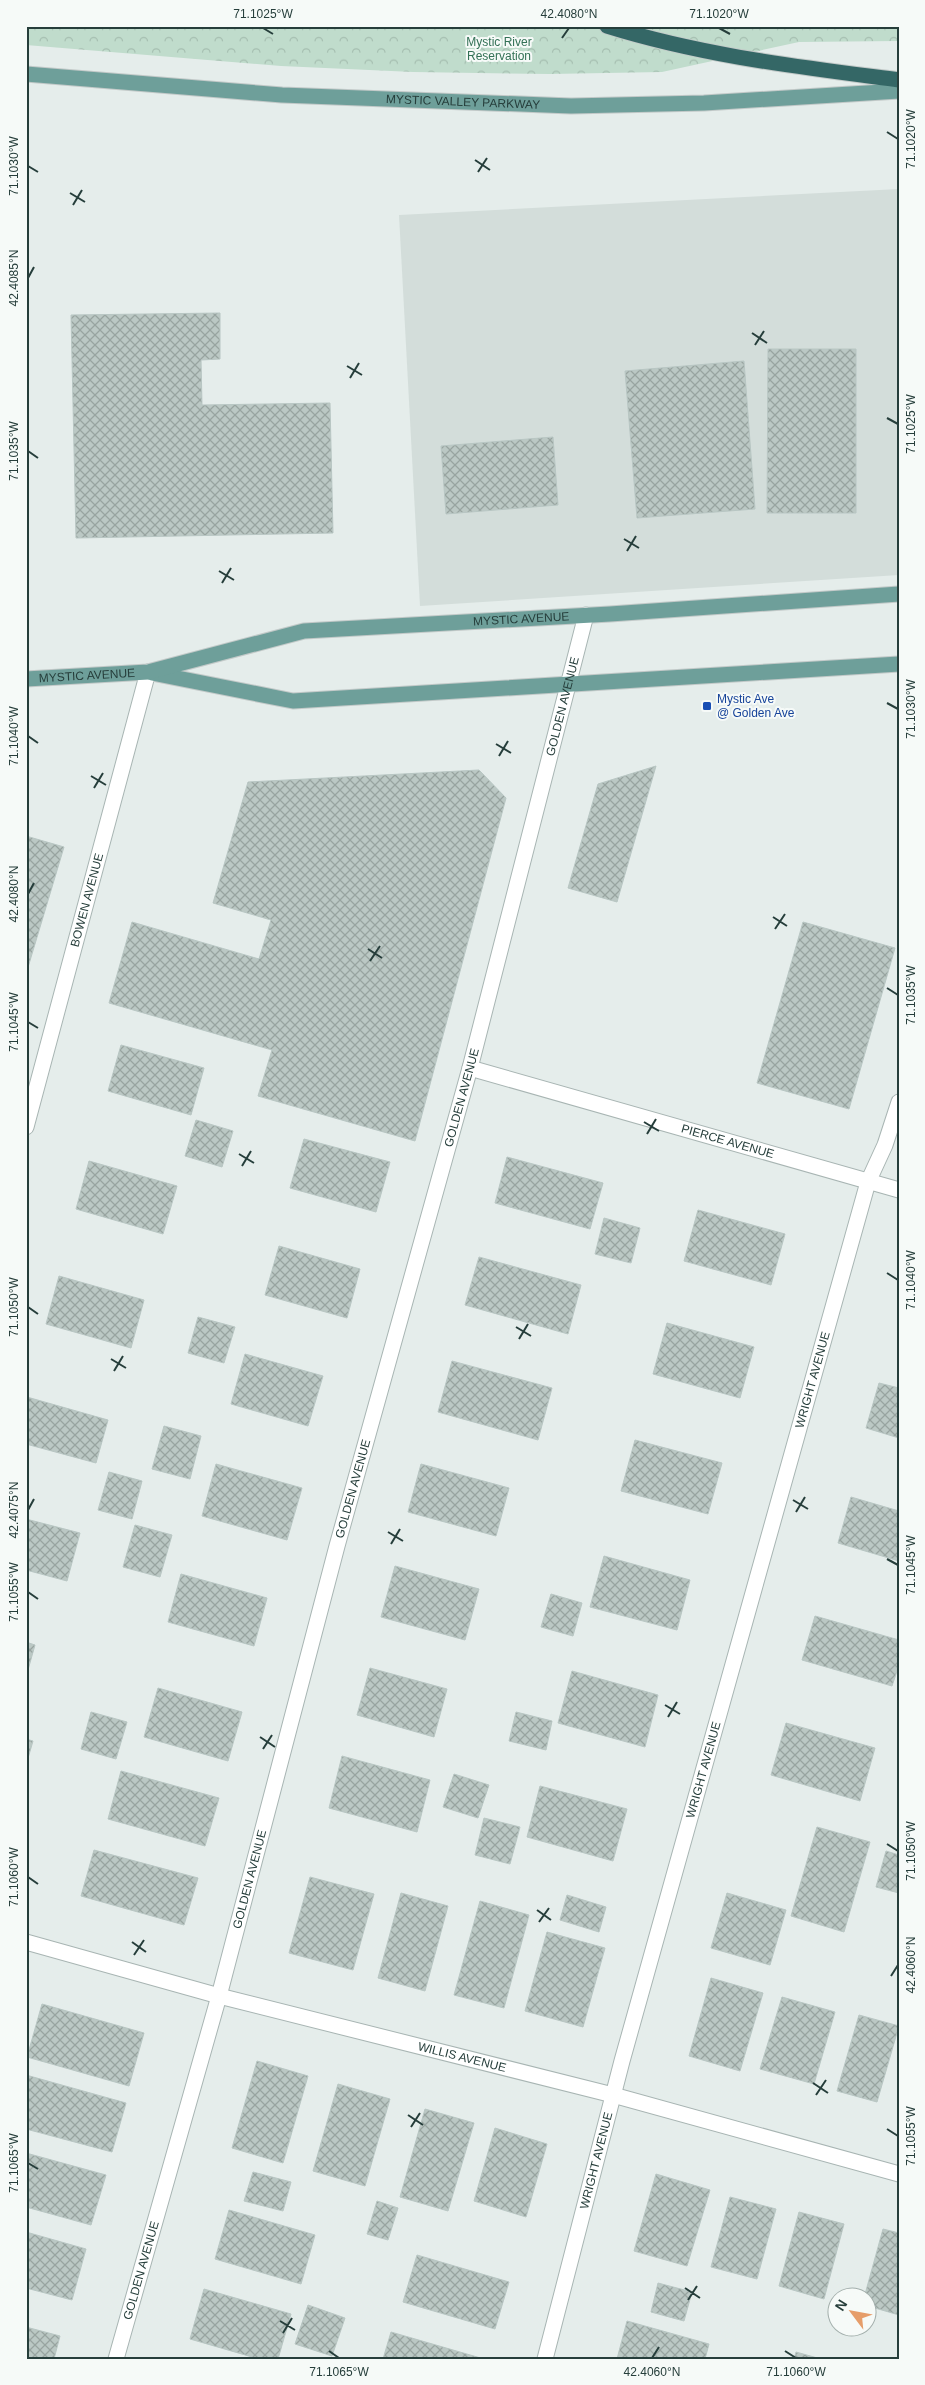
<svg xmlns="http://www.w3.org/2000/svg" width="925" height="2385" font-family="Arial,sans-serif">
  <style>
    .built { fill: #d3ddda }
    .forest { fill: url(#forest-crowns) }
    .building { fill: url(#building-cross-hatch); stroke: #b8c6c3 }
    .lines { fill: none; stroke-linecap: round; stroke-linejoin: round }
    .minor-casing { stroke: #a8b5b3; stroke-width: 17 }
    .major-casing { stroke: #c2c9c8; stroke-width: 17 }
    .highway-casing { stroke: #c2c9c8; stroke-width: 17 }
    .minor { stroke: #fff; stroke-width: 15 }
    .major { stroke: #6e9f9a; stroke-width: 15 }
    .highway { stroke: #346766; stroke-width: 15 }
    .ticks { fill: none; stroke: #263e3b; stroke-width: 2 }
    .transit-dot { fill: #1a4fb4; stroke: #f6faf8; stroke-width: 2 }
    .labels { text-anchor: middle; stroke-width: 4; stroke-linejoin: round; paint-order: stroke }
    .park-label { font-size: 12px; fill: #337156; stroke: #f6faf8 }
    .street-label { font-size: 12px; fill: #263e3b; stroke: #f6faf8 }
    .transit-label { font-size: 12px; fill: #164399; stroke: #f6faf8; text-anchor: start }
    .neatline { fill: none; stroke: #263e3b; stroke-width: 2 }
    .ticks-label { font-size: 12px; text-anchor: middle; fill: #263e3b }
  </style>
  <defs>
    <pattern id="forest-crowns" width="20" height="18" patternUnits="userSpaceOnUse" patternTransform="scale(1.25)"><rect width="20" height="18" fill="#c0dccc"/><path d="M2 6a3 3 0 1 1 6 0M12 15a3 3 0 1 1 6 0" fill="none" stroke="#a5beb0"/></pattern>
    <pattern id="building-cross-hatch" width="8" height="8" patternUnits="userSpaceOnUse" patternTransform="scale(1.25)"><rect width="8" height="8" fill="#bbc8c4"/><path d="M0 0l8 8M0 8l8-8" fill="none" stroke="#98a4a0"/></pattern>
  </defs>
  <rect width="100%" height="100%" fill="#e5edeb"/>
  <polygon class="built" points="899,189 899,575 420,606 399,215"/>
  <polygon class="forest" points="26,26 899,26 899,41 799,42 662,72 550,74 413,72 281,66 26,45"/>
  <g class="building">
    <polygon points="220,313 220,359 201,360 202,405 330,403 333,533 76,538 71,315"/>
    <polygon points="768,349 856,349 856,513 767,513"/>
    <polygon points="744,361 755,509 637,518 625,371"/>
    <polygon points="553,437 558,505 446,514 441,446"/>
    <polygon points="656,766 617,902 568,888 598,784"/>
    <polygon points="479,770 506,798 415,1141 258,1096 272,1050 109,1003 132,922 259,959 271,920 213,903 248,782"/>
    <polygon points="26,836 64,847 26,974"/>
    <polygon points="803,922 895,948 849,1109 757,1083"/>
    <polygon points="121,1045 204,1068 191,1115 108,1091"/>
    <polygon points="196,1120 233,1131 222,1167 185,1156"/>
    <polygon points="304,1139 390,1162 376,1212 290,1188"/>
    <polygon points="507,1157 603,1183 590,1229 495,1203"/>
    <polygon points="89,1161 177,1186 163,1234 76,1209"/>
    <polygon points="698,1210 785,1234 771,1285 684,1261"/>
    <polygon points="604,1218 640,1228 631,1263 595,1254"/>
    <polygon points="279,1246 360,1269 347,1318 265,1295"/>
    <polygon points="479,1257 581,1285 568,1334 465,1305"/>
    <polygon points="59,1276 144,1300 131,1348 46,1324"/>
    <polygon points="198,1317 235,1327 224,1363 188,1353"/>
    <polygon points="667,1323 754,1347 740,1398 653,1374"/>
    <polygon points="245,1354 323,1376 308,1426 231,1404"/>
    <polygon points="452,1361 552,1388 538,1440 438,1412"/>
    <polygon points="879,1383 899,1388 899,1438 866,1428"/>
    <polygon points="27,1397 108,1420 96,1463 26,1444"/>
    <polygon points="164,1426 201,1436 190,1479 152,1469"/>
    <polygon points="635,1440 722,1463 708,1514 621,1491"/>
    <polygon points="216,1464 302,1488 287,1540 202,1516"/>
    <polygon points="421,1464 509,1488 496,1536 408,1512"/>
    <polygon points="109,1472 142,1481 132,1519 98,1510"/>
    <polygon points="851,1497 899,1511 899,1561 838,1543"/>
    <polygon points="26,1519 80,1533 67,1581 26,1570"/>
    <polygon points="135,1525 172,1535 160,1577 123,1567"/>
    <polygon points="604,1556 690,1580 677,1630 590,1607"/>
    <polygon points="395,1566 479,1589 465,1640 381,1617"/>
    <polygon points="181,1574 267,1598 254,1646 168,1622"/>
    <polygon points="551,1594 582,1603 573,1636 541,1627"/>
    <polygon points="815,1616 899,1640 899,1665 892,1686 802,1660"/>
    <polygon points="26,1642 35,1645 26,1677"/>
    <polygon points="370,1668 447,1689 434,1737 357,1715"/>
    <polygon points="572,1671 658,1695 645,1747 558,1723"/>
    <polygon points="158,1688 242,1712 228,1761 144,1737"/>
    <polygon points="91,1712 127,1722 116,1759 81,1749"/>
    <polygon points="516,1712 552,1721 546,1750 509,1741"/>
    <polygon points="786,1723 875,1748 860,1801 771,1775"/>
    <polygon points="26,1739 33,1741 26,1765"/>
    <polygon points="342,1756 430,1780 417,1832 329,1808"/>
    <polygon points="121,1771 219,1798 205,1846 108,1819"/>
    <polygon points="454,1774 489,1785 478,1818 443,1807"/>
    <polygon points="540,1786 627,1809 613,1861 527,1837"/>
    <polygon points="484,1818 520,1827 510,1864 475,1855"/>
    <polygon points="817,1827 870,1842 844,1932 791,1916"/>
    <polygon points="94,1850 198,1878 184,1925 81,1896"/>
    <polygon points="886,1851 899,1855 899,1893 876,1887"/>
    <polygon points="310,1877 374,1894 353,1970 289,1953"/>
    <polygon points="401,1893 448,1906 425,1991 378,1978"/>
    <polygon points="727,1893 786,1910 770,1965 711,1948"/>
    <polygon points="567,1895 606,1907 599,1932 560,1920"/>
    <polygon points="480,1901 529,1915 504,2008 454,1995"/>
    <polygon points="547,1932 605,1948 583,2027 525,2011"/>
    <polygon points="711,1978 763,1993 740,2071 689,2056"/>
    <polygon points="782,1997 835,2012 814,2084 760,2069"/>
    <polygon points="42,2004 144,2033 129,2086 27,2057"/>
    <polygon points="859,2015 899,2026 877,2102 837,2091"/>
    <polygon points="257,2061 308,2076 283,2163 232,2148"/>
    <polygon points="26,2075 126,2103 112,2152 26,2129"/>
    <polygon points="338,2084 390,2099 365,2186 313,2171"/>
    <polygon points="425,2109 474,2123 448,2211 400,2197"/>
    <polygon points="495,2128 547,2144 526,2217 474,2201"/>
    <polygon points="26,2153 106,2175 91,2225 26,2207"/>
    <polygon points="253,2172 291,2182 283,2211 244,2201"/>
    <polygon points="656,2174 710,2190 687,2266 634,2251"/>
    <polygon points="730,2197 776,2209 757,2279 711,2267"/>
    <polygon points="377,2201 398,2208 388,2240 367,2234"/>
    <polygon points="229,2210 315,2235 301,2284 215,2259"/>
    <polygon points="799,2212 844,2224 824,2299 779,2286"/>
    <polygon points="883,2229 899,2233 899,2315 868,2306 868,2298 864,2298"/>
    <polygon points="26,2232 86,2249 72,2300 26,2288"/>
    <polygon points="417,2255 509,2282 495,2329 403,2302"/>
    <polygon points="658,2283 692,2292 684,2321 651,2312"/>
    <polygon points="204,2289 291,2314 278,2359 259,2359 190,2339"/>
    <polygon points="308,2305 345,2318 332,2356 295,2344"/>
    <polygon points="627,2321 709,2344 705,2359 617,2359"/>
    <polygon points="26,2327 60,2336 54,2359 26,2359"/>
    <polygon points="391,2332 484,2359 383,2359"/>
    <polygon points="796,2352 821,2359 794,2359"/>
  </g>
  <g class="lines">
    <defs>
      <g id="minor">
        <path id="s1" d="M470 1068 899 1190"/>
        <path id="s2" d="M26 1127 148 672"/>
        <path id="s3" d="M26 1942 219 1996 613 2095 899 2174"/>
        <path id="s4" d="M116 2359 219 1996 337 1546 470 1068 586 615"/>
        <path id="s5" d="M545 2359 622 2061 868 1182 885 1145 899 1102"/>
      </g>
      <g id="major">
        <path id="s6" d="M26 74 282 95 571 106 704 103 899 91"/>
        <polyline points="152,673 293,701 899,664"/>
        <path id="s7" d="M26 679 148 672 304 631 610 614 899 594"/>
      </g>
      <path id="highway" d="M607 26C703 56 800 67 899 80"/>
    </defs>
    <use href="#minor" class="minor-casing"/>
    <use href="#major" class="major-casing"/>
    <use href="#highway" class="highway-casing"/>
    <use href="#minor" class="minor"/>
    <use href="#major" class="major"/>
    <use href="#highway" class="highway"/>
  </g>
  <path class="ticks" d="M263 28 273 34M719 28 730 34M562 38 569 28M887 132 898 139M475 160 490 170M28 166 38 172M478 172 487 158M70 193 85 202M73 205 82 190M28 278 34 267M752 333 767 343M755 345 764 331M347 366 362 375M350 378 359 363M887 418 898 424M28 451 38 458M624 539 639 548M627 551 636 536M219 571 234 580M222 583 231 568M887 703 898 709M28 736 38 743M496 744 511 753M499 756 508 741M91 776 106 785M94 788 103 773M28 894 34 883M773 917 787 926M775 929 785 914M368 949 382 958M370 961 380 946M887 988 898 995M28 1022 38 1028M644 1122 659 1131M647 1134 656 1119M239 1154 254 1163M242 1166 251 1151M887 1273 898 1280M28 1307 38 1314M516 1327 531 1336M519 1339 528 1324M111 1359 126 1368M114 1371 123 1356M793 1500 808 1509M28 1510 34 1499M796 1512 805 1497M388 1532 403 1541M391 1544 400 1529M887 1559 898 1565M28 1592 38 1599M665 1705 680 1714M668 1717 677 1702M260 1737 275 1747M263 1749 272 1735M887 1844 898 1851M28 1877 38 1884M537 1910 551 1920M539 1922 549 1908M132 1942 146 1952M134 1955 144 1940M891 1976 898 1965M813 2083 828 2093M816 2095 826 2080M408 2115 423 2125M411 2127 420 2113M887 2129 898 2136M28 2163 38 2169M685 2288 700 2298M688 2300 697 2286M280 2321 295 2330M283 2333 292 2318M329 2351 339 2358M785 2351 796 2358M652 2358 659 2347"/>
  <rect class="transit-dot" x="702" y="701" width="10" height="10" rx="2.5"/>
  <g class="labels">
    <g class="park-label">
      <text x="499" y="46">Mystic River<tspan x="499" dy="14">Reservation</tspan></text>
    </g>
    <g class="street-label">
      <text dy="4" stroke="none"><textPath href="#s6" startOffset="438">MYSTIC VALLEY PARKWAY</textPath></text>
      <text dy="4" stroke="none"><textPath href="#s7" startOffset="501">MYSTIC AVENUE</textPath></text>
      <text dy="4" stroke="none"><textPath href="#s7" startOffset="61">MYSTIC AVENUE</textPath></text>
      <text dy="4" stroke="none"><textPath href="#s4" startOffset="1712">GOLDEN AVENUE</textPath></text>
      <text dy="4" stroke="none"><textPath href="#s2" startOffset="235">BOWEN AVENUE</textPath></text>
      <text dy="4" stroke="none"><textPath href="#s4" startOffset="1308">GOLDEN AVENUE</textPath></text>
      <text dy="4" stroke="none"><textPath href="#s1" startOffset="268">PIERCE AVENUE</textPath></text>
      <text dy="4" stroke="none"><textPath href="#s5" startOffset="1015">WRIGHT AVENUE</textPath></text>
      <text dy="4" stroke="none"><textPath href="#s4" startOffset="902">GOLDEN AVENUE</textPath></text>
      <text dy="4" stroke="none"><textPath href="#s5" startOffset="610">WRIGHT AVENUE</textPath></text>
      <text dy="4" stroke="none"><textPath href="#s4" startOffset="498">GOLDEN AVENUE</textPath></text>
      <text dy="4" stroke="none"><textPath href="#s3" startOffset="451">WILLIS AVENUE</textPath></text>
      <text dy="4" stroke="none"><textPath href="#s5" startOffset="205">WRIGHT AVENUE</textPath></text>
      <text dy="4" stroke="none"><textPath href="#s4" startOffset="92">GOLDEN AVENUE</textPath></text>
    </g>
    <g class="transit-label">
      <text x="717" y="703">Mystic Ave<tspan x="717" dy="14">@ Golden Ave</tspan></text>
    </g>
  </g>
  <rect width="925" height="2385" fill="none" stroke="#f6faf8" stroke-width="55"/>
  <g transform="translate(852 2312) rotate(302)"><circle r="24" fill="#f6faf8" stroke="#a3afac"/>
  <path d="M0-4L9 19L0 12L-9 19Z" fill="#e69d6a"/>
  <text y="-8" font-size="14" font-weight="bold" text-anchor="middle" fill="#263e3b">N</text>
  </g>
  <rect x="28" y="28" width="870" height="2330" class="neatline"/>
  <g class="ticks-label">
    <text x="263" y="18">71.1025°W</text>
    <text x="569" y="18">42.4080°N</text>
    <text x="719" y="18">71.1020°W</text>
    <text transform="translate(911 139) rotate(-90)" y="4">71.1020°W</text>
    <text transform="translate(14 166) rotate(-90)" y="4">71.1030°W</text>
    <text transform="translate(14 278) rotate(-90)" y="4">42.4085°N</text>
    <text transform="translate(911 424) rotate(-90)" y="4">71.1025°W</text>
    <text transform="translate(14 451) rotate(-90)" y="4">71.1035°W</text>
    <text transform="translate(911 709) rotate(-90)" y="4">71.1030°W</text>
    <text transform="translate(14 736) rotate(-90)" y="4">71.1040°W</text>
    <text transform="translate(14 894) rotate(-90)" y="4">42.4080°N</text>
    <text transform="translate(911 995) rotate(-90)" y="4">71.1035°W</text>
    <text transform="translate(14 1022) rotate(-90)" y="4">71.1045°W</text>
    <text transform="translate(911 1280) rotate(-90)" y="4">71.1040°W</text>
    <text transform="translate(14 1307) rotate(-90)" y="4">71.1050°W</text>
    <text transform="translate(14 1510) rotate(-90)" y="4">42.4075°N</text>
    <text transform="translate(911 1565) rotate(-90)" y="4">71.1045°W</text>
    <text transform="translate(14 1592) rotate(-90)" y="4">71.1055°W</text>
    <text transform="translate(911 1851) rotate(-90)" y="4">71.1050°W</text>
    <text transform="translate(14 1877) rotate(-90)" y="4">71.1060°W</text>
    <text transform="translate(911 1965) rotate(-90)" y="4">42.4060°N</text>
    <text transform="translate(911 2136) rotate(-90)" y="4">71.1055°W</text>
    <text transform="translate(14 2163) rotate(-90)" y="4">71.1065°W</text>
    <text x="339" y="2376">71.1065°W</text>
    <text x="652" y="2376">42.4060°N</text>
    <text x="796" y="2376">71.1060°W</text>
  </g>
</svg>
